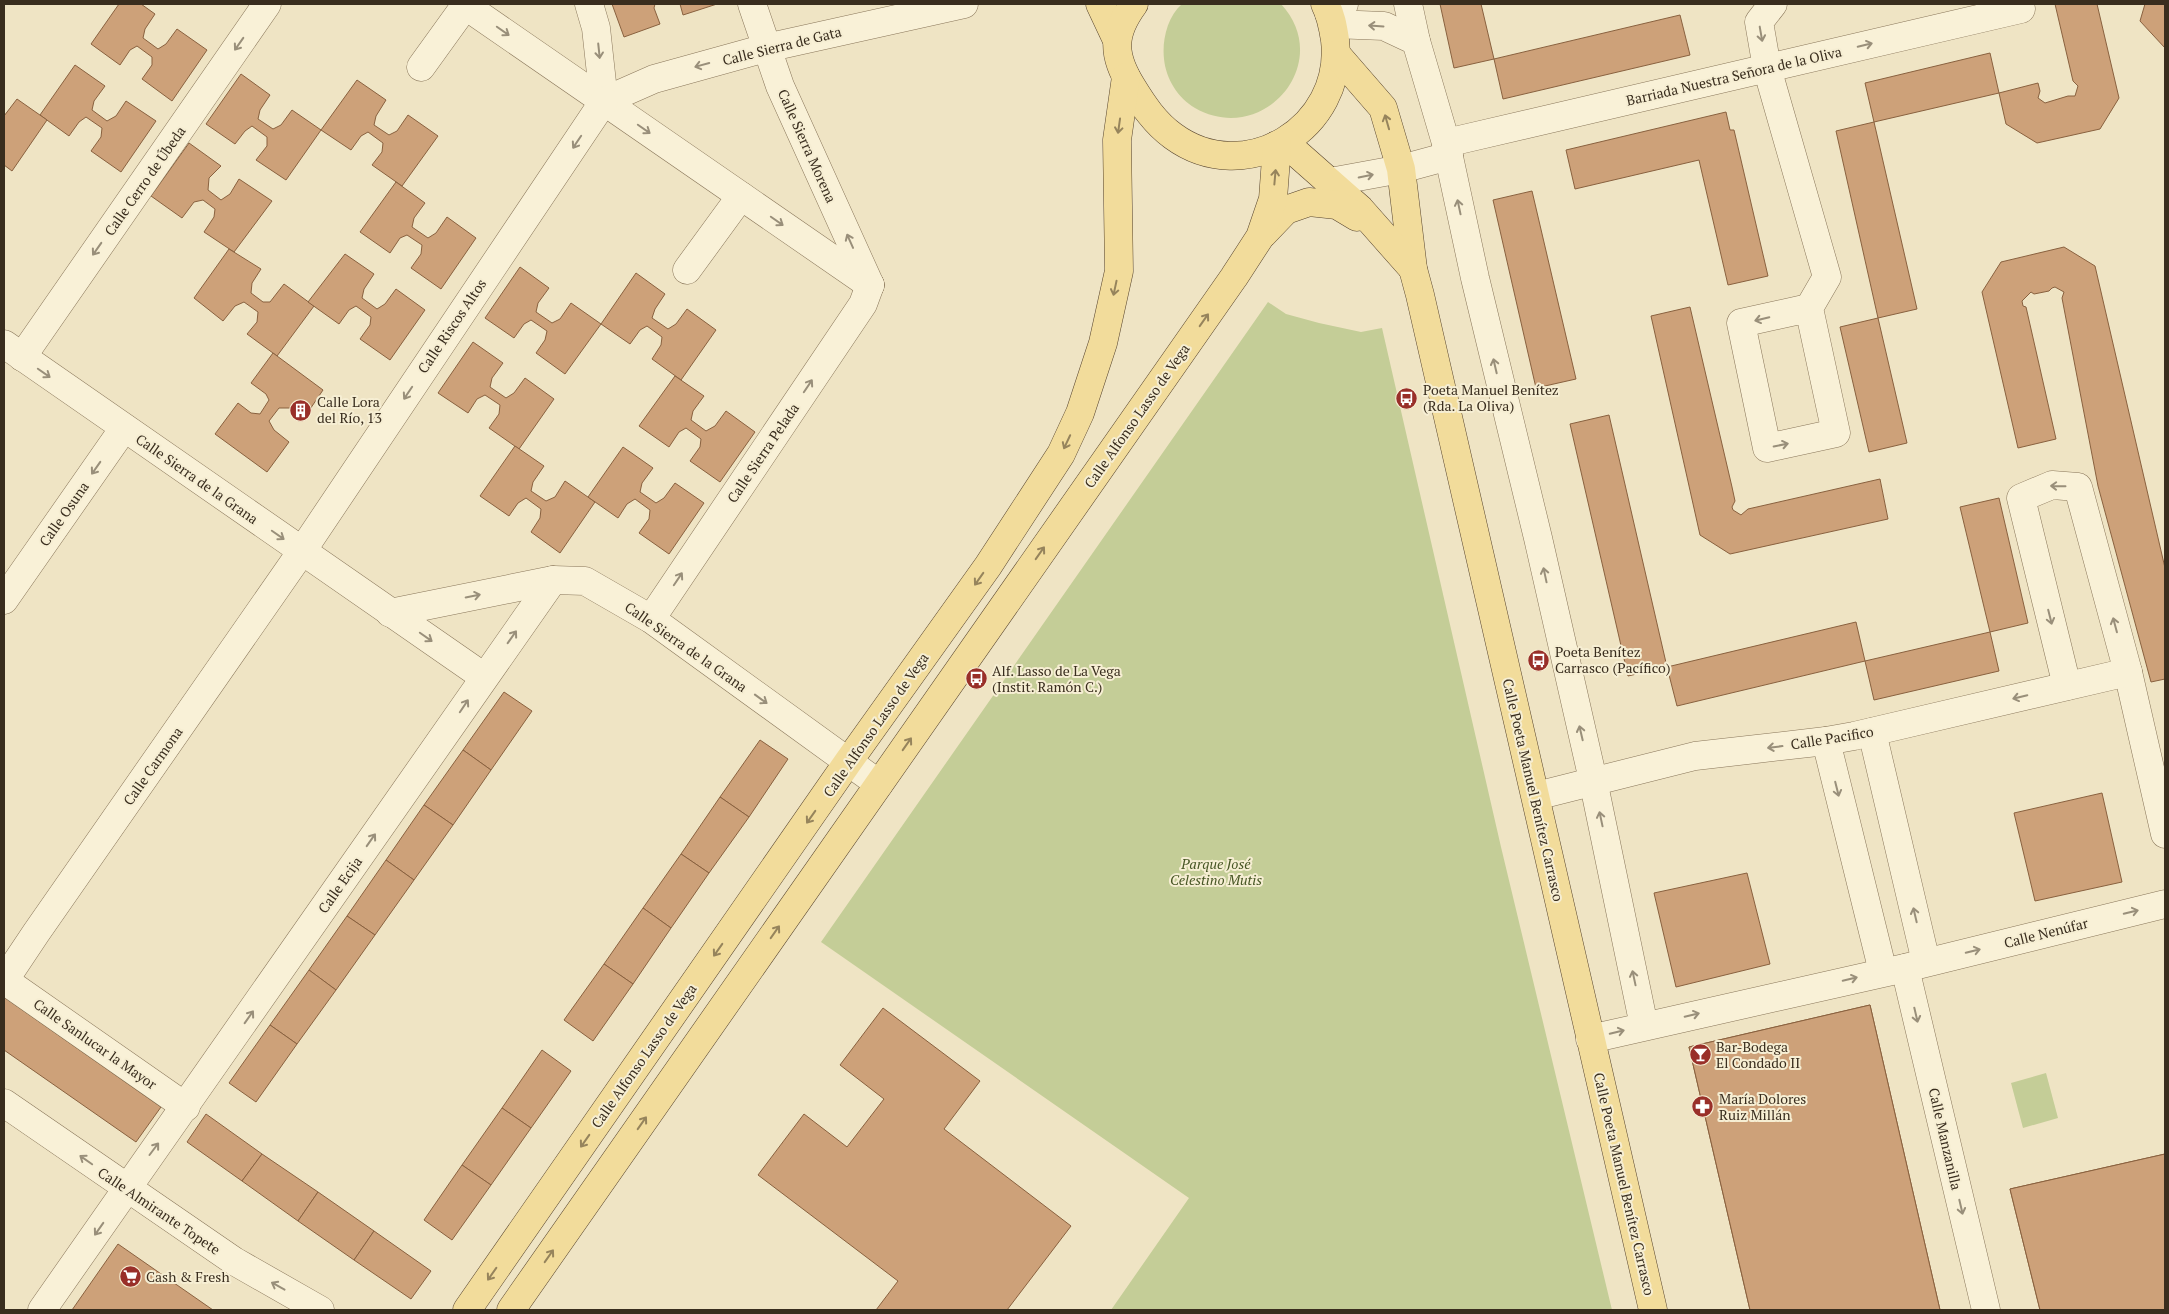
<svg xmlns="http://www.w3.org/2000/svg" width="2169" height="1314" font-family="'PT Serif',serif">
  <style>
    .green { fill: #c4cd97 }
    .building { fill: #cda179; stroke: #89613f; fill-rule: evenodd }
    .lines { fill: none; stroke-linecap: round; stroke-linejoin: round }
    .minor-casing { stroke: #89765a; stroke-width: 29 }
    .major-casing { stroke: #57442e; stroke-width: 29 }
    .minor { stroke: #f9f1d7; stroke-width: 28 }
    .major { stroke: #f2dc9b; stroke-width: 28 }
    .oneway { stroke: #998f7a }
    .oneway2 { stroke: #96845c }
    .labels { text-anchor: middle; stroke-width: 4; stroke-linejoin: round; paint-order: stroke }
    .street-label { font-size: 14px; fill: #392d1e; stroke: #f6eed3 }
    .poi-label { font-size: 14px; fill: #392d1e; stroke: #f6eed3; text-anchor: start }
    .park-label { font-size: 14px; font-style: italic; fill: #475624; stroke: #f6eed3 }
  </style>
  <rect width="100%" height="100%" fill="#efe4c4"/>
  <g class="green">
    <path d="M1182 4H1281C1335 62 1264 147 1195 108 1178 98 1166 79 1164 59 1162 41 1167 17 1182 4Z"/>
    <polygon points="1268,302 1286,314 1319,323 1361,332 1382,328 1501,847 1612,1310 1111,1310 1189,1198 821,942"/>
    <polygon points="2046,1073 2058,1118 2023,1128 2011,1083"/>
  </g>
  <g class="building">
    <polygon points="119,4 141,4 155,14 145,29 143,38 158,49 166,44 177,29 207,50 172,101 142,79 152,65 152,57 137,46 130,50 120,65 91,44"/>
    <polygon points="612,4 655,4 654,8 660,24 624,37"/>
    <polygon points="680,4 717,4 683,15"/>
    <polygon points="1440,4 1481,4 1494,59 1454,68"/>
    <polygon points="2055,4 2097,4 2119,98 2100,129 2037,143 2006,124 1999,93 2038,83 2040,91 2038,98 2045,103 2068,96 2075,96 2078,86 2073,81"/>
    <polygon points="2145,4 2165,4 2165,48 2140,21"/>
    <polygon points="1680,15 1690,55 1503,99 1494,59"/>
    <polygon points="1990,53 1999,93 1874,122 1865,83"/>
    <polygon points="75,65 105,86 94,101 92,110 107,121 116,116 126,101 156,121 121,172 91,151 101,137 102,128 86,117 79,122 69,136 40,115"/>
    <polygon points="241,74 270,95 260,110 258,119 273,129 281,125 292,110 321,130 286,180 256,160 267,146 267,137 252,126 245,131 235,144 206,124"/>
    <polygon points="357,80 386,100 376,116 374,125 389,135 397,131 408,115 438,136 402,186 372,165 382,152 383,143 368,132 361,136 351,150 321,130"/>
    <polygon points="17,99 47,120 12,171 4,165 4,116"/>
    <polygon points="1726,112 1730,130 1734,130 1768,276 1728,285 1699,160 1575,189 1566,150"/>
    <polygon points="1874,122 1917,309 1878,318 1836,131"/>
    <polygon points="189,143 221,166 209,178 208,190 221,200 230,194 239,179 272,201 234,252 204,232 214,217 215,209 203,200 194,202 182,218 151,196"/>
    <polygon points="396,182 425,203 414,218 412,227 428,238 436,233 447,217 476,238 441,289 411,268 421,254 422,245 407,235 400,238 390,253 360,232"/>
    <polygon points="1532,191 1576,379 1536,388 1493,200"/>
    <polygon points="2064,247 2095,266 2165,568 2165,679 2151,682 2098,486 2062,298 2064,292 2055,287 2052,288 2049,291 2034,294 2031,292 2022,301 2023,306 2026,307 2056,439 2018,448 1982,292 2001,262"/>
    <polygon points="229,249 261,269 252,283 251,293 263,302 270,302 284,284 314,306 277,356 247,334 257,322 258,312 244,302 235,306 223,321 194,298"/>
    <polygon points="345,254 374,274 364,289 362,298 377,309 385,304 396,289 425,310 390,360 360,339 370,325 371,317 356,306 349,310 339,324 308,302"/>
    <polygon points="520,267 549,288 538,303 536,312 552,323 560,319 571,303 601,324 565,374 536,353 545,340 547,331 531,320 524,324 514,338 485,318"/>
    <polygon points="636,273 665,294 655,309 652,318 668,329 676,324 687,309 716,330 681,380 652,359 661,345 662,337 647,326 640,330 630,344 601,324"/>
    <polygon points="1690,307 1732,487 1735,501 1732,507 1733,510 1741,515 1748,509 1880,479 1888,519 1730,554 1700,535 1651,316"/>
    <polygon points="1878,318 1907,443 1869,452 1840,327"/>
    <polygon points="473,342 503,363 492,378 490,387 506,398 514,393 525,378 554,399 519,449 489,428 499,414 500,405 485,395 477,399 468,413 438,393"/>
    <polygon points="273,353 323,390 304,418 290,408 279,408 269,421 274,430 289,442 267,472 215,434 238,403 251,413 260,414 269,400 266,394 251,383"/>
    <polygon points="675,376 704,396 693,411 691,420 706,431 715,426 726,411 755,432 720,482 690,461 700,447 701,439 686,428 679,432 669,447 639,426"/>
    <polygon points="1609,415 1667,667 1628,676 1570,424"/>
    <polygon points="515,446 544,466 533,482 531,491 546,501 555,497 565,481 595,502 560,553 531,532 540,518 541,509 526,498 518,503 509,516 480,496"/>
    <polygon points="623,447 653,468 642,483 640,492 656,503 664,498 675,483 704,503 669,554 639,533 649,519 650,510 635,499 627,504 618,518 588,497"/>
    <polygon points="1999,498 2028,623 1990,632 1960,507"/>
    <polygon points="1856,622 1865,661 1677,706 1667,667"/>
    <polygon points="1990,632 1999,671 1874,700 1865,661"/>
    <polygon points="504,692 532,711 491,770 463,750"/>
    <polygon points="760,740 788,759 749,817 720,797"/>
    <polygon points="463,750 491,770 453,825 424,805"/>
    <polygon points="2102,793 2122,882 2035,901 2014,813"/>
    <polygon points="720,797 749,817 709,873 681,854"/>
    <polygon points="424,805 453,825 414,880 386,860"/>
    <polygon points="681,854 709,873 671,928 643,908"/>
    <polygon points="386,860 414,880 375,935 347,916"/>
    <polygon points="1747,873 1770,964 1676,987 1654,893"/>
    <polygon points="643,908 671,928 633,984 604,964"/>
    <polygon points="347,916 375,935 336,990 309,970"/>
    <polygon points="604,964 633,984 593,1041 564,1020"/>
    <polygon points="309,970 336,990 297,1044 270,1025"/>
    <polygon points="4,997 161,1107 136,1142 4,1050"/>
    <path d="M1870 1005 1940 1310H1750L1689 1047ZM1800 1054 1805 1057 1808 1072 1806 1077 1778 1084 1772 1080 1769 1066 1772 1061ZM1833 1104 1835 1109 1848 1104 1878 1115 1902 1224 1877 1230V1225L1862 1228 1863 1234 1797 1249 1795 1244 1781 1247 1782 1252 1767 1255 1762 1233 1781 1228 1778 1212 1773 1214 1758 1145 1743 1148 1738 1126 1753 1123 1754 1127 1768 1124 1767 1119ZM1850 1269 1854 1273 1858 1287 1856 1292 1827 1299 1822 1296 1819 1281 1822 1276Z"/>
    <polygon points="1870,1005 1940,1310 1750,1310 1689,1047"/>
    <polygon points="883,1008 980,1081 944,1129 1071,1226 1007,1310 876,1310 898,1281 758,1175 804,1114 847,1147 884,1099 840,1065"/>
    <polygon points="270,1025 297,1044 256,1102 229,1083"/>
    <polygon points="542,1050 571,1071 531,1128 502,1108"/>
    <polygon points="502,1108 531,1128 491,1185 462,1165"/>
    <polygon points="206,1114 262,1154 242,1181 187,1142"/>
    <polygon points="262,1154 318,1192 298,1221 242,1181"/>
    <polygon points="2165,1154 2165,1261 2087,1279 2094,1310 2040,1310 2010,1189"/>
    <polygon points="2165,1154 2165,1310 2040,1310 2010,1189"/>
    <polygon points="462,1165 491,1185 452,1240 424,1220"/>
    <polygon points="318,1192 374,1231 354,1260 298,1221"/>
    <polygon points="374,1231 431,1271 411,1299 354,1260"/>
    <polygon points="118,1244 213,1310 72,1310"/>
  </g>
  <g class="lines">
    <defs>
      <g id="minor">
        <polyline points="463,4 870,285"/>
        <polyline points="589,4 596,28 604,101"/>
        <polyline points="752,4 780,86 870,285"/>
        <polyline points="1408,4 1416,41 1446,143 1475,278 1538,538 1593,780 1644,1026"/>
        <polyline points="1773,4 1759,22 1767,68 1827,277 1809,308 1836,433 1767,448 1741,323 1809,308"/>
        <polyline points="1329,13 1344,4"/>
        <polyline points="1333,24 1384,26 1416,41"/>
        <polyline points="421,67 465,6"/>
        <polyline points="604,101 654,79 766,48 964,4"/>
        <polyline points="1446,143 2021,9 2020,4"/>
        <polyline points="1330,182 1401,169 1449,156"/>
        <polyline points="687,270 741,196"/>
        <polyline points="4,344 484,677"/>
        <polyline points="22,357 267,4"/>
        <polyline points="4,600 124,428"/>
        <polyline points="390,613 553,580 585,581 651,619 879,784"/>
        <polyline points="651,619 863,304 870,285"/>
        <polyline points="2067,686 2021,498 2052,485 2078,487 2128,672 2165,834"/>
        <polyline points="1872,732 1926,962"/>
        <polyline points="1826,741 1883,972"/>
        <polyline points="1536,796 1695,756 1826,741 1854,736 2128,672"/>
        <polyline points="1905,968 1986,1310"/>
        <polyline points="4,980 186,1107"/>
        <polyline points="4,981 36,933 302,551 604,101"/>
        <polyline points="1590,1039 1905,968 2165,904"/>
        <polyline points="4,1103 234,1261 320,1310"/>
        <polyline points="42,1310 553,580"/>
      </g>
      <g id="major">
        <polyline points="1100,4 1116,38"/>
        <path d="M1134 4C1112 34 1112 55 1132 87 1143 105 1155 123 1173 136 1245 189 1345 128 1335 40 1333 27 1331 15 1325 4"/>
        <polyline points="1337,55 1383,108 1401,169 1413,269 1420,295 1653,1310"/>
        <polyline points="1284,142 1360,209 1413,269"/>
        <polyline points="1263,234 1286,210 1309,202 1337,205 1357,217"/>
        <polyline points="467,1310 848,762 988,566 1061,454 1080,413 1103,343 1119,271 1117,140 1126,77"/>
        <polyline points="511,1310 1234,277 1260,237 1273,199 1277,145"/>
      </g>
    </defs>
    <use href="#minor" class="minor-casing"/>
    <use href="#major" class="major-casing"/>
    <use href="#minor" class="minor"/>
    <use href="#major" class="major"/>
  </g>
  <defs><path id="oneway-shaft" d="M-6 0H5M1.5-3L5.5 0L1.5 3" fill="none" stroke-width="1.6" stroke-linecap="round" stroke-linejoin="round" transform="scale(1.25)"/></defs>
  <g class="oneway">
    <use href="#oneway-shaft" transform="translate(1376 26) rotate(-176)"/>
    <use href="#oneway-shaft" transform="translate(503 31) rotate(35)"/>
    <use href="#oneway-shaft" transform="translate(1761 34) rotate(80)"/>
    <use href="#oneway-shaft" transform="translate(239 44) rotate(125)"/>
    <use href="#oneway-shaft" transform="translate(1865 45) rotate(-13)"/>
    <use href="#oneway-shaft" transform="translate(599 51) rotate(84)"/>
    <use href="#oneway-shaft" transform="translate(702 65) rotate(165)"/>
    <use href="#oneway-shaft" transform="translate(644 129) rotate(35)"/>
    <use href="#oneway-shaft" transform="translate(577 142) rotate(124)"/>
    <use href="#oneway-shaft" transform="translate(1366 176) rotate(-12)"/>
    <use href="#oneway-shaft" transform="translate(1459 207) rotate(-102)"/>
    <use href="#oneway-shaft" transform="translate(777 221) rotate(35)"/>
    <use href="#oneway-shaft" transform="translate(850 241) rotate(-114)"/>
    <use href="#oneway-shaft" transform="translate(97 249) rotate(125)"/>
    <use href="#oneway-shaft" transform="translate(1762 319) rotate(167)"/>
    <use href="#oneway-shaft" transform="translate(1495 366) rotate(-103)"/>
    <use href="#oneway-shaft" transform="translate(44 373) rotate(35)"/>
    <use href="#oneway-shaft" transform="translate(808 386) rotate(-56)"/>
    <use href="#oneway-shaft" transform="translate(408 393) rotate(124)"/>
    <use href="#oneway-shaft" transform="translate(1781 445) rotate(-12)"/>
    <use href="#oneway-shaft" transform="translate(96 468) rotate(125)"/>
    <use href="#oneway-shaft" transform="translate(2058 486) rotate(-179)"/>
    <use href="#oneway-shaft" transform="translate(278 535) rotate(35)"/>
    <use href="#oneway-shaft" transform="translate(1545 575) rotate(-102)"/>
    <use href="#oneway-shaft" transform="translate(678 579) rotate(-56)"/>
    <use href="#oneway-shaft" transform="translate(473 596) rotate(-11)"/>
    <use href="#oneway-shaft" transform="translate(2050 617) rotate(76)"/>
    <use href="#oneway-shaft" transform="translate(2115 625) rotate(-105)"/>
    <use href="#oneway-shaft" transform="translate(426 637) rotate(35)"/>
    <use href="#oneway-shaft" transform="translate(512 637) rotate(-55)"/>
    <use href="#oneway-shaft" transform="translate(2020 697) rotate(167)"/>
    <use href="#oneway-shaft" transform="translate(761 699) rotate(36)"/>
    <use href="#oneway-shaft" transform="translate(464 706) rotate(-56)"/>
    <use href="#oneway-shaft" transform="translate(1581 733) rotate(-103)"/>
    <use href="#oneway-shaft" transform="translate(1775 747) rotate(173)"/>
    <use href="#oneway-shaft" transform="translate(1837 789) rotate(76)"/>
    <use href="#oneway-shaft" transform="translate(1601 819) rotate(-102)"/>
    <use href="#oneway-shaft" transform="translate(371 840) rotate(-55)"/>
    <use href="#oneway-shaft" transform="translate(2131 912) rotate(-14)"/>
    <use href="#oneway-shaft" transform="translate(1915 915) rotate(-103)"/>
    <use href="#oneway-shaft" transform="translate(1973 951) rotate(-14)"/>
    <use href="#oneway-shaft" transform="translate(1634 978) rotate(-102)"/>
    <use href="#oneway-shaft" transform="translate(1850 979) rotate(-13)"/>
    <use href="#oneway-shaft" transform="translate(1692 1015) rotate(-13)"/>
    <use href="#oneway-shaft" transform="translate(1916 1015) rotate(77)"/>
    <use href="#oneway-shaft" transform="translate(249 1017) rotate(-55)"/>
    <use href="#oneway-shaft" transform="translate(1617 1032) rotate(-14)"/>
    <use href="#oneway-shaft" transform="translate(154 1149) rotate(-53)"/>
    <use href="#oneway-shaft" transform="translate(86 1160) rotate(-145)"/>
    <use href="#oneway-shaft" transform="translate(1961 1207) rotate(77)"/>
    <use href="#oneway-shaft" transform="translate(99 1229) rotate(125)"/>
    <use href="#oneway-shaft" transform="translate(278 1286) rotate(-151)"/>
  </g>
  <g class="oneway2">
    <use href="#oneway-shaft" transform="translate(1387 122) rotate(-106)"/>
    <use href="#oneway-shaft" transform="translate(1119 126) rotate(98)"/>
    <use href="#oneway-shaft" transform="translate(1275 177) rotate(-85)"/>
    <use href="#oneway-shaft" transform="translate(1115 288) rotate(102)"/>
    <use href="#oneway-shaft" transform="translate(1204 320) rotate(-55)"/>
    <use href="#oneway-shaft" transform="translate(1067 442) rotate(115)"/>
    <use href="#oneway-shaft" transform="translate(1040 553) rotate(-55)"/>
    <use href="#oneway-shaft" transform="translate(979 579) rotate(125)"/>
    <use href="#oneway-shaft" transform="translate(907 744) rotate(-55)"/>
    <use href="#oneway-shaft" transform="translate(811 817) rotate(125)"/>
    <use href="#oneway-shaft" transform="translate(775 932) rotate(-55)"/>
    <use href="#oneway-shaft" transform="translate(718 950) rotate(125)"/>
    <use href="#oneway-shaft" transform="translate(642 1123) rotate(-55)"/>
    <use href="#oneway-shaft" transform="translate(585 1141) rotate(125)"/>
    <use href="#oneway-shaft" transform="translate(549 1256) rotate(-55)"/>
    <use href="#oneway-shaft" transform="translate(492 1274) rotate(125)"/>
  </g>
  <defs>
    <symbol id="bus-disc" viewBox="-11 -11 22 22"><circle r="9.5" fill="#992f29" stroke="#f6eed3"/><path d="M-5-6H5V4H4V6H2V4H-2V6H-4V4H-5ZM-3.5-4V0h7V-4ZM-3.5 1.2v1.5H-2V1.2ZM2 1.2v1.5H3.5V1.2Z" fill="#fff"/></symbol>
    <symbol id="building-disc" viewBox="-11 -11 22 22"><circle r="9.5" fill="#992f29" stroke="#f6eed3"/><path d="M-4-6H4V6H1V3H-1V6H-4ZM-2.5-4.3h1.7v1.8h-1.7ZM.8-4.3h1.7v1.8H.8ZM-2.5-1h1.7V.8h-1.7ZM.8-1h1.7V.8H.8Z" fill="#fff"/></symbol>
    <symbol id="bar-disc" viewBox="-11 -11 22 22"><circle r="9.5" fill="#992f29" stroke="#f6eed3"/><path d="M-6-5H6L.8 .8V4.5H3.5V6h-7V4.5H-.8V.8Z" fill="#fff"/></symbol>
    <symbol id="pharmacy-disc" viewBox="-11 -11 22 22"><circle r="9.5" fill="#992f29" stroke="#f6eed3"/><path d="M-2-6h4v4h4v4h-4v4h-4v-4h-4v-4h4Z" fill="#fff"/></symbol>
    <symbol id="supermarket-disc" viewBox="-11 -11 22 22"><circle r="9.5" fill="#992f29" stroke="#f6eed3"/><path d="M-6-5.5h2.5l.6 2H6L4.5 2H-2.5L-4.4-4H-6ZM-1.5 3.2a1.3 1.3 0 1 0 .1 0ZM3 3.2a1.3 1.3 0 1 0 .1 0Z" fill="#fff"/></symbol>
  </defs>
  <g fill-rule="evenodd">
    <use href="#bus-disc" x="1394" y="386" width="25" height="25"/>
    <use href="#building-disc" x="288" y="398" width="25" height="25"/>
    <use href="#bus-disc" x="1526" y="648" width="25" height="25"/>
    <use href="#bus-disc" x="964" y="666" width="25" height="25"/>
    <use href="#bar-disc" x="1688" y="1042" width="25" height="25"/>
    <use href="#pharmacy-disc" x="1690" y="1094" width="25" height="25"/>
    <use href="#supermarket-disc" x="118" y="1264" width="25" height="25"/>
  </g>
  <g class="labels">
    <g class="street-label">
      <text transform="translate(782 46) rotate(-14)" y="5">Calle Sierra de Gata</text>
      <text transform="translate(1734 76) rotate(-13)" y="5">Barriada Nuestra Señora de la Oliva</text>
      <text transform="translate(807 146) rotate(66)" y="5">Calle Sierra Morena</text>
      <text transform="translate(145 181) rotate(-55)" y="5">Calle Cerro de Úbeda</text>
      <text transform="translate(452 326) rotate(-56)" y="5">Calle Riscos Altos</text>
      <text transform="translate(1137 416) rotate(-55)" y="5">Calle Alfonso Lasso de Vega</text>
      <text transform="translate(763 453) rotate(-56)" y="5">Calle Sierra Pelada</text>
      <text transform="translate(197 479) rotate(35)" y="5">Calle Sierra de la Grana</text>
      <text transform="translate(64 514) rotate(-55)" y="5">Calle Osuna</text>
      <text transform="translate(686 647) rotate(35)" y="5">Calle Sierra de la Grana</text>
      <text transform="translate(876 725) rotate(-55)" y="5">Calle Alfonso Lasso de Vega</text>
      <text transform="translate(1832 738) rotate(-9)" y="5">Calle Pacifico</text>
      <text transform="translate(153 766) rotate(-55)" y="5">Calle Carmona</text>
      <text transform="translate(1533 790) rotate(77)" y="5">Calle Poeta Manuel Benítez Carrasco</text>
      <text transform="translate(340 885) rotate(-55)" y="5">Calle Ecija</text>
      <text transform="translate(2046 933) rotate(-14)" y="5">Calle Nenúfar</text>
      <text transform="translate(95 1044) rotate(35)" y="5">Calle Sanlucar la Mayor</text>
      <text transform="translate(644 1056) rotate(-55)" y="5">Calle Alfonso Lasso de Vega</text>
      <text transform="translate(1945 1139) rotate(77)" y="5">Calle Manzanilla</text>
      <text transform="translate(1624 1184) rotate(77)" y="5">Calle Poeta Manuel Benítez Carrasco</text>
      <text transform="translate(159 1211) rotate(34)" y="5">Calle Almirante Topete</text>
    </g>
    <g class="poi-label">
      <text x="1423" y="395">Poeta Manuel Benítez<tspan x="1423" dy="16">(Rda. La Oliva)</tspan></text>
      <text x="317" y="407">Calle Lora<tspan x="317" dy="16">del Río, 13</tspan></text>
      <text x="1555" y="657">Poeta Benítez<tspan x="1555" dy="16">Carrasco (Pacífico)</tspan></text>
      <text x="992" y="676">Alf. Lasso de La Vega<tspan x="992" dy="16">(Instit. Ramón C.)</tspan></text>
      <text x="1716" y="1052">Bar-Bodega<tspan x="1716" dy="16">El Condado II</tspan></text>
      <text x="1719" y="1104">María Dolores<tspan x="1719" dy="16">Ruiz Millán</tspan></text>
      <text x="146" y="1282">Cash &amp; Fresh</text>
    </g>
    <g class="park-label">
      <text x="1216" y="869">Parque José<tspan x="1216" dy="16">Celestino Mutis</tspan></text>
    </g>
  </g>
  <rect width="2169" height="1314" fill="none" stroke="#392d1e" stroke-width="10"/>
</svg>
